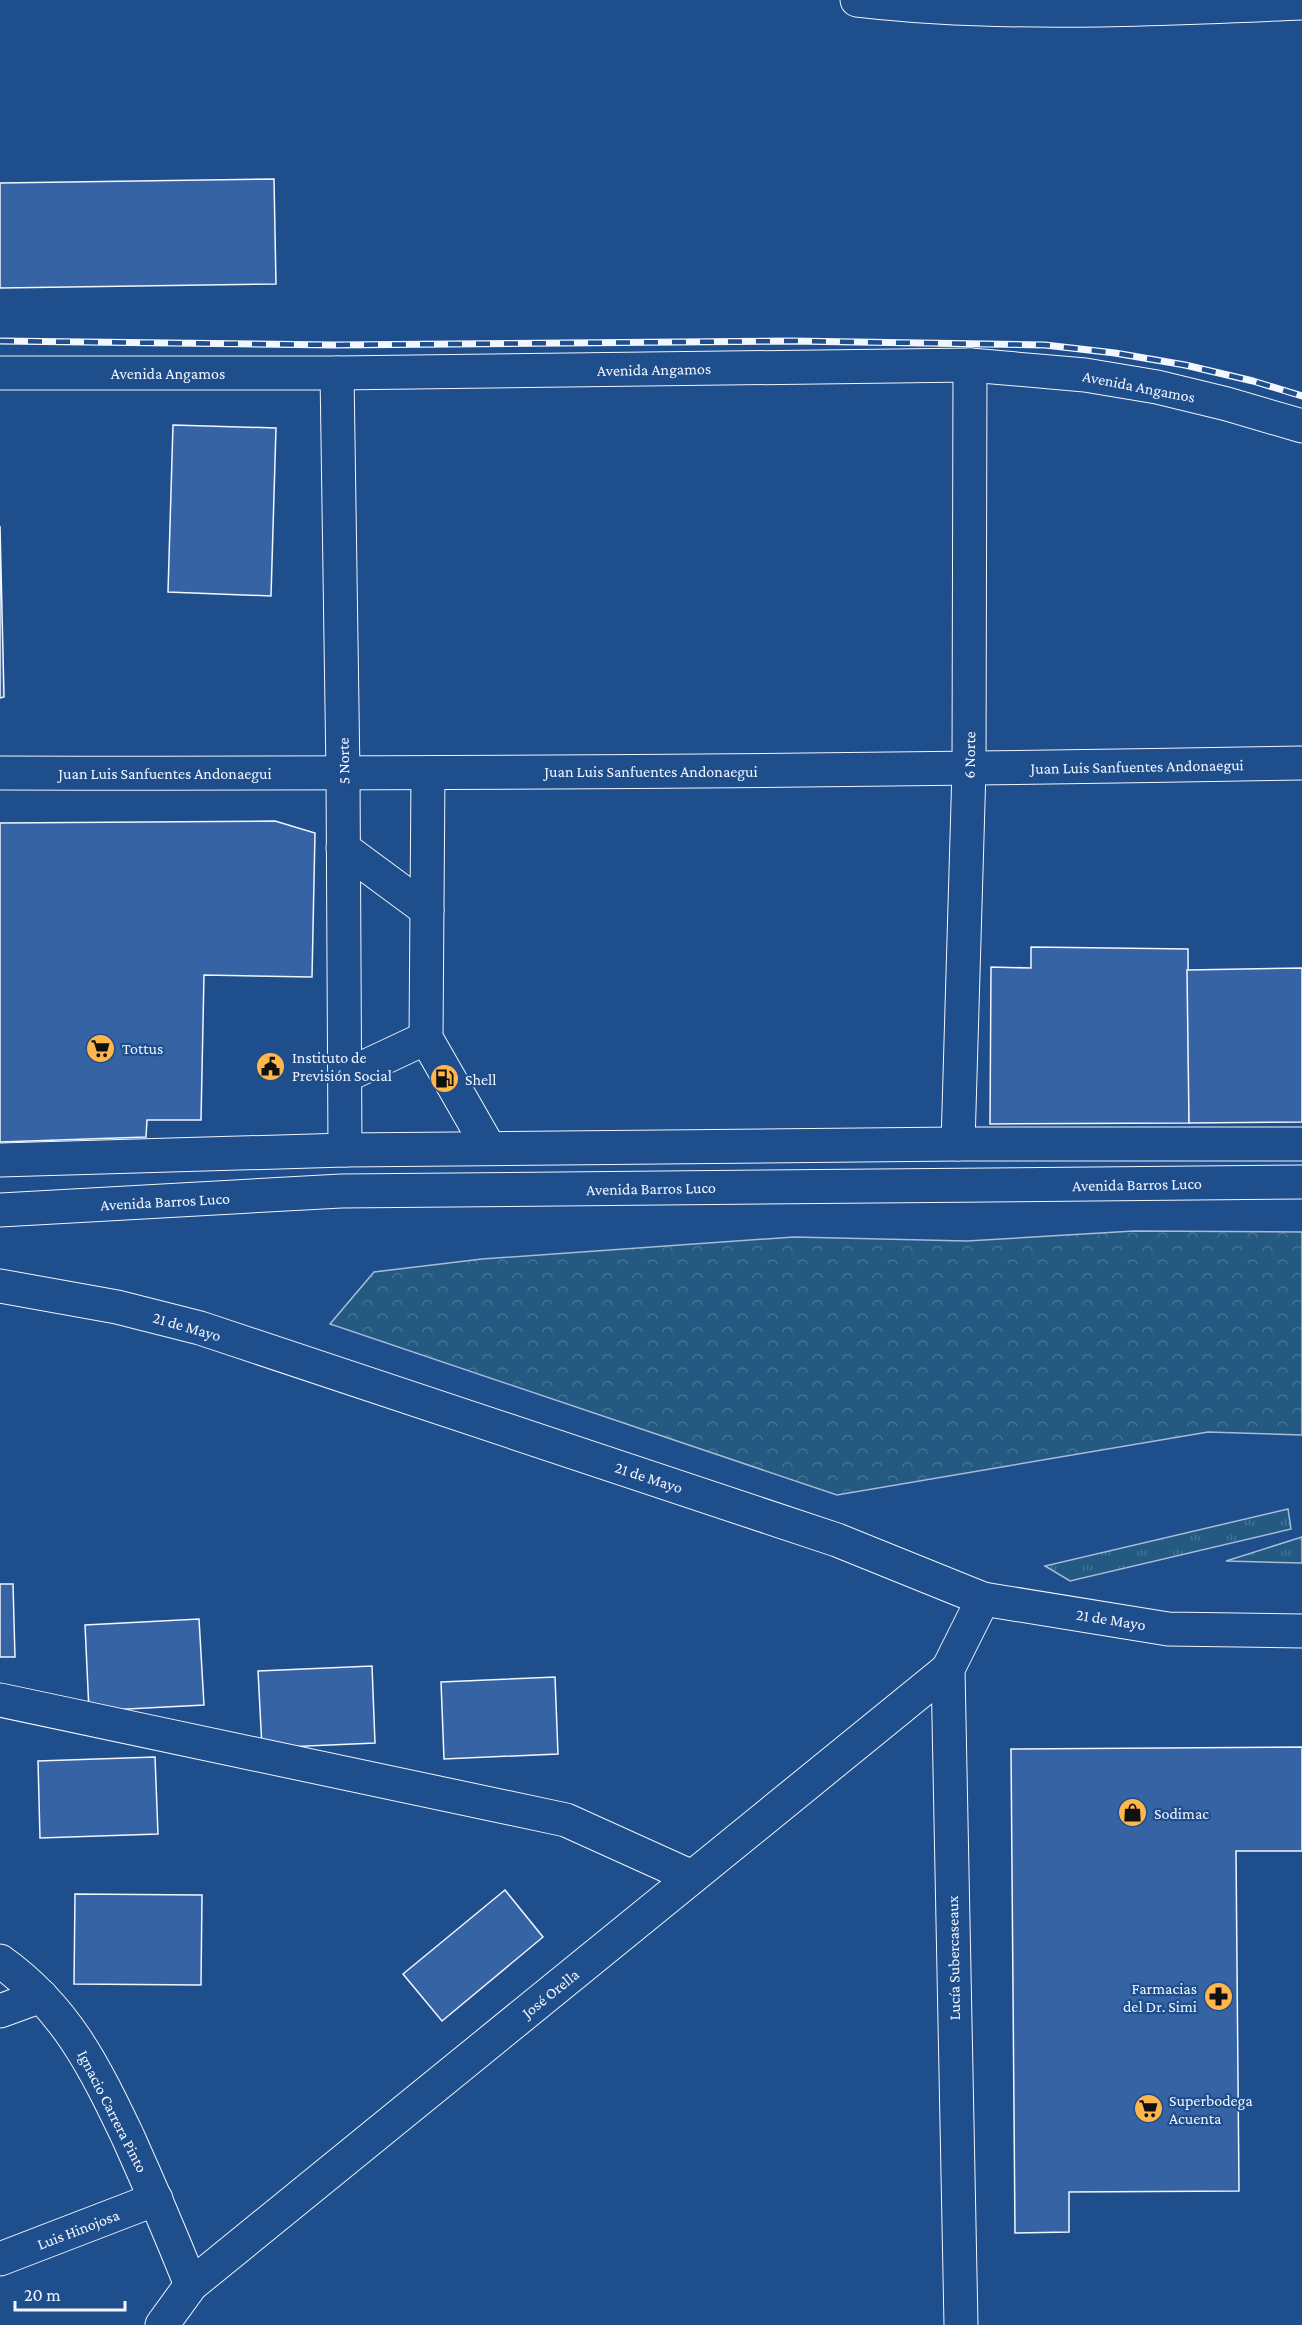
<svg xmlns="http://www.w3.org/2000/svg" width="1302" height="2325" font-family="'Crimson Pro',serif">
  <style>
    .grass { fill: url(#grass-tufts); stroke: #a8bbd7; stroke-width: 1.5 }
    .forest { fill: url(#forest-crowns); stroke: #a8bbd7; stroke-width: 1.5 }
    .building { fill: #3563a3; stroke: #f2f6ff; stroke-width: 1.5 }
    .lines { fill: none; stroke-linecap: round; stroke-linejoin: round }
    .minor-casing { stroke: #f2f6ff; stroke-width: 35 }
    .major-casing { stroke: #f2f6ff; stroke-width: 35 }
    .minor { stroke: #1f4e8c; stroke-width: 33 }
    .major { stroke: #1f4e8c; stroke-width: 33 }
    .rail-casing { stroke: #f2f6ff; stroke-width: 7 }
    .rail { stroke: #1f4e8c; stroke-width: 4.5; stroke-dasharray: 14; stroke-linecap: butt }
    .labels { text-anchor: middle; stroke-width: 4.5; stroke-linejoin: round; paint-order: stroke }
    .street-label { font-size: 16px; fill: #f2f6ff; stroke: #1f4e8c }
    .poi-label { font-size: 16px; fill: #f2f6ff; stroke: #1f4e8c; text-anchor: start }
  </style>
  <defs>
    <pattern id="grass-tufts" width="24" height="20" patternUnits="userSpaceOnUse" patternTransform="scale(1.5)"><rect width="24" height="20" fill="#245a82"/><path d="M3 7l-1-3M5 7V3M7 7l1-3M15 17l-1-3M17 17v-4M19 17l1-3" fill="none" stroke="#447295"/></pattern>
    <pattern id="forest-crowns" width="20" height="18" patternUnits="userSpaceOnUse" patternTransform="scale(1.5)"><rect width="20" height="18" fill="#245a82"/><path d="M2 6a3 3 0 1 1 6 0M12 15a3 3 0 1 1 6 0" fill="none" stroke="#447295"/></pattern>
  </defs>
  <rect width="100%" height="100%" fill="#1f4e8c"/>
  <g class="grass">
    <polygon points="1288,1509 1291,1529 1070,1581 1045,1566"/>
    <polygon points="1302,1536 1302,1563 1226,1561 1302,1537"/>
  </g>
  <polygon class="forest" points="1134,1231 1302,1232 1302,1435 1208,1432 837,1495 330,1324 374,1272 482,1259 794,1237 967,1241"/>
  <g class="building">
    <polygon points="274,179 276,284 0,288 0,183"/>
    <polygon points="173,425 276,428 271,596 168,592"/>
    <polygon points="0,526 4,697 0,698"/>
    <polygon points="275,821 315,833 312,977 204,975 201,1120 147,1120 146,1137 0,1142 0,823"/>
    <polygon points="1031,947 1188,949 1189,1123 990,1124 991,967 1031,968"/>
    <polygon points="1302,968 1302,1122 1189,1123 1187,970"/>
    <polygon points="0,1584 13,1584 15,1657 0,1657"/>
    <polygon points="199,1619 204,1705 89,1711 85,1625"/>
    <polygon points="372,1666 375,1743 262,1748 258,1671"/>
    <polygon points="555,1677 558,1754 444,1759 441,1682"/>
    <polygon points="1302,1747 1302,1851 1236,1851 1239,2191 1069,2192 1069,2232 1015,2233 1011,1749"/>
    <polygon points="155,1757 158,1834 40,1838 38,1761"/>
    <polygon points="505,1890 543,1937 442,2021 403,1974"/>
    <polygon points="75,1894 202,1895 201,1985 74,1984"/>
  </g>
  <g class="lines">
    <defs>
      <g id="minor">
        <path d="M857 0C1006 17 1153 9 1302 3"/>
        <polyline points="0,373 337,373 970,365 1085,375 1157,387 1227,404 1302,426"/>
        <polyline points="337,373 343,774 345,1150"/>
        <path d="M0 773C434 774 868 771 1302 763"/>
        <polyline points="428,773 426,1038 489,1148"/>
        <polyline points="343,848 427,910"/>
        <polyline points="345,1076 426,1038"/>
        <polyline points="958,1144 969,769 970,365"/>
        <polyline points="0,1286 117,1307 200,1328 837,1540 983,1599 1168,1629 1302,1631"/>
        <polyline points="0,1700 566,1820 692,1877"/>
        <path d="M0 1961C66 2008 94 2066 128 2137 150 2186 171 2235 191 2285"/>
        <polyline points="0,2011 41,1996"/>
        <polyline points="0,2259 156,2199"/>
        <polyline points="162,2325 191,2285 948,1669"/>
        <polyline points="961,2325 948,1669 983,1599"/>
      </g>
      <g id="major">
        <polyline points="0,1160 345,1150 958,1144 1302,1144"/>
        <polyline points="0,1210 341,1191 1302,1182"/>
      </g>
    </defs>
    <use href="#minor" class="minor-casing"/>
    <use href="#major" class="major-casing"/>
    <use href="#minor" class="minor"/>
    <use href="#major" class="major"/>
    <defs>
      <polyline id="rail" points="0,341 335,345 791,341 1045,345 1115,353 1185,365 1253,381 1302,396"/>
    </defs>
    <use href="#rail" class="rail-casing"/>
    <use href="#rail" class="rail"/>
  </g>
  <defs>
    <symbol id="supermarket-disc" viewBox="-11 -11 22 22"><circle r="9.5" fill="#ffb74d" stroke="#1f4e8c"/><path d="M-6-5.5h2.5l.6 2H6L4.5 2H-2.5L-4.4-4H-6ZM-1.5 3.2a1.3 1.3 0 1 0 .1 0ZM3 3.2a1.3 1.3 0 1 0 .1 0Z" fill="#111"/></symbol>
    <symbol id="civic-disc" viewBox="-11 -11 22 22"><circle r="9.5" fill="#ffb74d" stroke="#1f4e8c"/><path d="M-.6-6.5H3V-4.5H.6V-3L4-1V1h2V6H-6V1h2V-1L-.6-3ZM-1.2 2.5V6h2.4V2.5Z" fill="#111"/></symbol>
    <symbol id="fuel-disc" viewBox="-11 -11 22 22"><circle r="9.5" fill="#ffb74d" stroke="#1f4e8c"/><path d="M-5.5-6h7V0h2V4h1.3V-2.5L3-4.5l.8-.8L6-3V5H2.5V1h-1V6h-7ZM-4.2-4.7v3.2H.2V-4.7Z" fill="#111"/></symbol>
    <symbol id="shop-disc" viewBox="-11 -11 22 22"><circle r="9.5" fill="#ffb74d" stroke="#1f4e8c"/><path d="M-5-2.5h2.3a2.7 3.5 0 0 1 5.4 0H5L5.5 6h-11ZM-1.5-2.5h3a1.5 2.3 0 0 0-3 0Z" fill="#111"/></symbol>
    <symbol id="pharmacy-disc" viewBox="-11 -11 22 22"><circle r="9.5" fill="#ffb74d" stroke="#1f4e8c"/><path d="M-2-6h4v4h4v4h-4v4h-4v-4h-4v-4h4Z" fill="#111"/></symbol>
  </defs>
  <g fill-rule="evenodd">
    <use href="#supermarket-disc" x="84" y="1032" width="33" height="33"/>
    <use href="#civic-disc" x="254" y="1050" width="33" height="33"/>
    <use href="#fuel-disc" x="428" y="1062" width="33" height="33"/>
    <use href="#shop-disc" x="1116" y="1796" width="33" height="33"/>
    <use href="#pharmacy-disc" x="1202" y="1980" width="33" height="33"/>
    <use href="#supermarket-disc" x="1132" y="2092" width="33" height="33"/>
  </g>
  <g class="labels">
    <g class="street-label">
      <text transform="translate(654 369) rotate(-1)" y="6">Avenida Angamos</text>
      <text x="168" y="379">Avenida Angamos</text>
      <text transform="translate(1139 386) rotate(11)" y="6">Avenida Angamos</text>
      <text transform="translate(969 755) rotate(-89)" y="6">6 Norte</text>
      <text transform="translate(343 761) rotate(-91)" y="6">5 Norte</text>
      <text transform="translate(1137 766) rotate(-1)" y="6">Juan Luis Sanfuentes Andonaegui</text>
      <text x="651" y="777">Juan Luis Sanfuentes Andonaegui</text>
      <text x="165" y="779">Juan Luis Sanfuentes Andonaegui</text>
      <text transform="translate(1137 1184) rotate(-1)" y="6">Avenida Barros Luco</text>
      <text transform="translate(651 1188) rotate(-1)" y="6">Avenida Barros Luco</text>
      <text transform="translate(165 1201) rotate(-3)" y="6">Avenida Barros Luco</text>
      <text transform="translate(187 1326) rotate(16)" y="6">21 de Mayo</text>
      <text transform="translate(649 1477) rotate(18)" y="6">21 de Mayo</text>
      <text transform="translate(1111 1619) rotate(9)" y="6">21 de Mayo</text>
      <text transform="translate(953 1958) rotate(-91)" y="6">Lucía Subercaseaux</text>
      <text transform="translate(550 1993) rotate(-39)" y="6">José Orella</text>
      <text transform="translate(113 2111) rotate(63)" y="6">Ignacio Carrera Pinto</text>
      <text transform="translate(78 2229) rotate(-21)" y="6">Luis Hinojosa</text>
    </g>
    <g class="poi-label">
      <text x="122" y="1054">Tottus</text>
      <text x="292" y="1063">Instituto de<tspan x="292" dy="18">Previsión Social</tspan></text>
      <text x="465" y="1085">Shell</text>
      <text x="1154" y="1819">Sodimac</text>
      <text x="1197" y="1994" text-anchor="end">Farmacias<tspan x="1197" dy="18">del Dr. Simi</tspan></text>
      <text x="1169" y="2106">Superbodega<tspan x="1169" dy="18">Acuenta</tspan></text>
    </g>
  </g>
  <path d="M15 2301v9h110v-9" fill="none" stroke="#f2f6ff" stroke-width="3"/>
  <text x="24" y="2301" font-size="18" fill="#f2f6ff" stroke="#1f4e8c" stroke-width="4.5" paint-order="stroke">20 m</text>
</svg>
